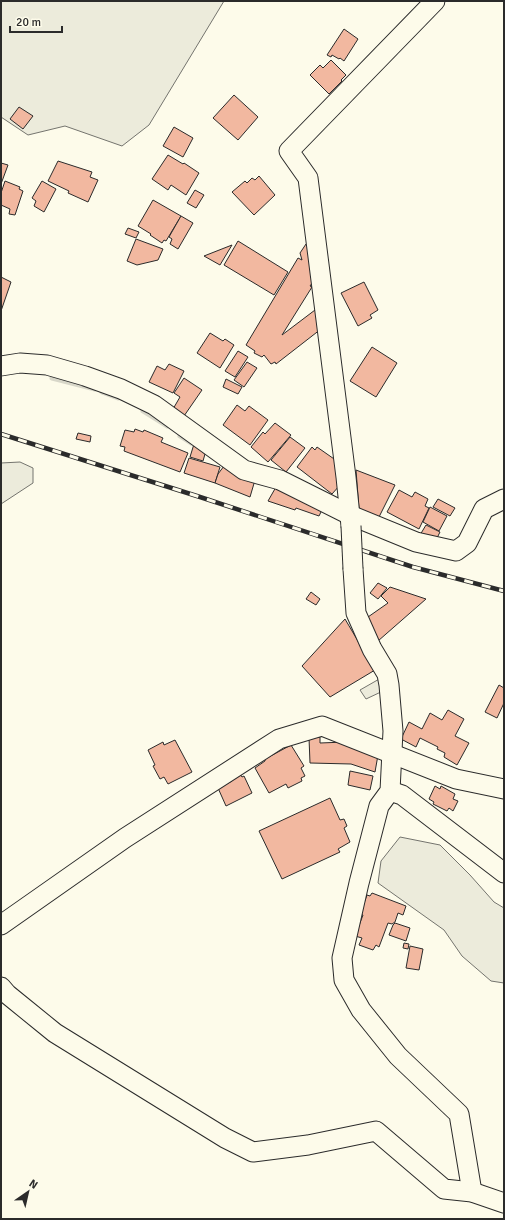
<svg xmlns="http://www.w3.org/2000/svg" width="505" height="1220" font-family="Signika,sans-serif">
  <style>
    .green { fill: #ecebdb; stroke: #74746e }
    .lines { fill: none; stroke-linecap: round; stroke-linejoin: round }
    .stream { stroke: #d8d7c9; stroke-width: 5 }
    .building { fill: #f2b8a0; stroke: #2b2b2b }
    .minor-casing { stroke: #2b2b2b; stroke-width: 21 }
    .minor { stroke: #fdfbea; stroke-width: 19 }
    .rail-casing { stroke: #2b2b2b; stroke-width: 4.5 }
    .rail { stroke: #fdfbea; stroke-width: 3; stroke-dasharray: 9; stroke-linecap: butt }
    .minor-bridge-casing { stroke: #2b2b2b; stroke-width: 21; stroke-linecap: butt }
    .minor-bridge { stroke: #fdfbea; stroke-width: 19 }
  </style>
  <rect width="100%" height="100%" fill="#fdfbea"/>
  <g class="green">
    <polygon points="1,1 224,1 149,125 122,146 65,126 28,135 1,117"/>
    <polygon points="20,462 33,468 33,483 1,504 1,463"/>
    <polygon points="381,678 383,691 366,699 360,690"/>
    <polygon points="400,837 440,845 470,875 494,902 504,908 504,983 491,981 462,956 444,930 378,883 381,861"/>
  </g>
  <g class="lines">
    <g class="stream">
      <polyline points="52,378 95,389"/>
      <polyline points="102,392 118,398"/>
      <polyline points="143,411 167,426"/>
      <polyline points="180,436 191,443"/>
    </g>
  </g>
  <g class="building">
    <polygon points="344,29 358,39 344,61 340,58 339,59 332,55 331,57 327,55"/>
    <polygon points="331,60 346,75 341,80 342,81 329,94 310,75 320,65 323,68"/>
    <polygon points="234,95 258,117 238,140 213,118"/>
    <polygon points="19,107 33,116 23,129 10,119"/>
    <polygon points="174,127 193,138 183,157 163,146"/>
    <polygon points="168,155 183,164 184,163 199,173 186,195 171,185 168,190 152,179"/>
    <polygon points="58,161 92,172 90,177 98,180 88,202 68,193 69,191 48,181"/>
    <polygon points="1,163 8,165 1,184"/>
    <polygon points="259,176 275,195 254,215 232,192 245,181 247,183 252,178 255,180"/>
    <polygon points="5,181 20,187 19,189 23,191 15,215 9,214 10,209 1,205 1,193"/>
    <polygon points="42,181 56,189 44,212 34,206 36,201 32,198"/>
    <polygon points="195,190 204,195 196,208 187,203"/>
    <polygon points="153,200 181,216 166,241 164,240 162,243 150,235 151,234 138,226"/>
    <polygon points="181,216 193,223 178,249 170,244 172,239 169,237"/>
    <polygon points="128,228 139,232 136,238 125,234"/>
    <polygon points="136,239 163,249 158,260 137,265 127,261"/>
    <polygon points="238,241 288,272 274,295 224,265"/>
    <polygon points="306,244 311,244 315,279 310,286 312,287 282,335 315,310 319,312 321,329 276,364 275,362 271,364 264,355 262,357 254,353 255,351 246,345 298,258 302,260 300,253"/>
    <polygon points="232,245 220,265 204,256"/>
    <polygon points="1,277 11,282 1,311"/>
    <polygon points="364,282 378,310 370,315 372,318 358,326 341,293"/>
    <polygon points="210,333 223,341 225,339 234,345 220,368 197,353"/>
    <polygon points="372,347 397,363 376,397 350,381"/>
    <polygon points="238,351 248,357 235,377 225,371"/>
    <polygon points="247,362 257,368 244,387 234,380"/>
    <polygon points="169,364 184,371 173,393 149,382 157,366 165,370"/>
    <polygon points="184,378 202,390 184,416 173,409 180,397 174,393"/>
    <polygon points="226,379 242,387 238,394 223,387"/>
    <polygon points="237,405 245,411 249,406 268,420 250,445 223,425"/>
    <polygon points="275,423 291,435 268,462 251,447 263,432 265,434"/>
    <polygon points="135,429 143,432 144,430 163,438 161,442 188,453 180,472 124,451 125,447 120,446 125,430 134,432"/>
    <polygon points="78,433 91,436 90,442 76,439"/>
    <polygon points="290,437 305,448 286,472 271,460"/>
    <polygon points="194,444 205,454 203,461 190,457"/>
    <polygon points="312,447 315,450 317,447 337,461 340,485 332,494 297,467"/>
    <polygon points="189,458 220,467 215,483 184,473"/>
    <polygon points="224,466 255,480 250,497 215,483 218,474"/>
    <polygon points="356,470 395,485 378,519 359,509"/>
    <polygon points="276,487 322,510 319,516 296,508 295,510 268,501"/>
    <polygon points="399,490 412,497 415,492 428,499 425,506 429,508 419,529 387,512"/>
    <polygon points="438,499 455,508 450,516 433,507"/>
    <polygon points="430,507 447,516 439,531 423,522"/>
    <polygon points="426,525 440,532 437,538 420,535"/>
    <polygon points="378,583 387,588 378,599 370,593"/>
    <polygon points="390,587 426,599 378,641 368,617 388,603 381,596"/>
    <polygon points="311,592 320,599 316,605 306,599"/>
    <polygon points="345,619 375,670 330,697 302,666"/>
    <polygon points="499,685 504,688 504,703 497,718 485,712"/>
    <polygon points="448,710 464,719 455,736 469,743 457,765 444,757 445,753 437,749 438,747 420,738 416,747 401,739 409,722 422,729 430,713 442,720"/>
    <polygon points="320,737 320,743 345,742 378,755 375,772 351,764 310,763 309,738"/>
    <polygon points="175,740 192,772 168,784 164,777 160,779 153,766 155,765 148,750 163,742 164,745"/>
    <polygon points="291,745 304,766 301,768 305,776 301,778 302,781 288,788 286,784 269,793 255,768 265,761 265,759"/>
    <polygon points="350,771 373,776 370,790 348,785"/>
    <polygon points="240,774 242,777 244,776 252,793 226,806 218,788 232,781 231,779"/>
    <polygon points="435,786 440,789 441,786 455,794 453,799 458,801 453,811 449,808 447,811 433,804 434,802 429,799"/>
    <polygon points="330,798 340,820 344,819 347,826 344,828 350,842 338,849 340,852 282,879 259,831"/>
    <polygon points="372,893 406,906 403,915 398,913 395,922 392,924 388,923 379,947 376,945 373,950 359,945 362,938 355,936 363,915 360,914 367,895 370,896"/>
    <polygon points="395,923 410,928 406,941 389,935 393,925"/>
    <polygon points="404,943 409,944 408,949 403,948"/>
    <polygon points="410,946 423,949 419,970 406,968"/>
  </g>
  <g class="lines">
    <defs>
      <g id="minor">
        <polyline points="1,366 20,363 47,365 85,376 121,389 154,405 244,470 280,480 350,515 416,542 456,551 467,543 484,509 504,499"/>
        <polyline points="351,526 346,477 308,178 289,151 435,1"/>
        <polyline points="353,569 356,613 372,649 387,674 389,685 393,731 390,791 379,806 359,883 342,958 344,980 361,1010 398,1056 459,1114 472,1192"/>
        <polyline points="390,791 402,795 504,873"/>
        <polyline points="1,925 125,838 279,739 322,726 456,779 504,789"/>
        <polyline points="1,987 7,994 55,1033 225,1138 253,1152 308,1145 376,1131 444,1189 472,1192 504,1203"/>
      </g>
    </defs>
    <use href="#minor" class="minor-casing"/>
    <use href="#minor" class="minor"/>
    <defs>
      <polyline id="rail" points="1,434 200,497 413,567 504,591"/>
    </defs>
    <use href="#rail" class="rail-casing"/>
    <use href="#rail" class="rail"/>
    <defs>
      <polyline id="minor-bridge" points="351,526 353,569"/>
    </defs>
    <use href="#minor-bridge" class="minor-bridge-casing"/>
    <use href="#minor-bridge" class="minor-bridge"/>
  </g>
  <rect width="505" height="1220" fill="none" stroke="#2b2b2b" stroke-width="4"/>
  <g transform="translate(28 1192) rotate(34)" stroke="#fdfbea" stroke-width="3" paint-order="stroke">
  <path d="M0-3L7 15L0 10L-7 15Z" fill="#2b2b2b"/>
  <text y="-6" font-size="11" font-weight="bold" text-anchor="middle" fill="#2b2b2b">N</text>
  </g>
  <path d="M10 26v6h52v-6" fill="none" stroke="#2b2b2b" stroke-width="2"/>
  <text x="16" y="26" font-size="12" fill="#2b2b2b" stroke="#fdfbea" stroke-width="3" paint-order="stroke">20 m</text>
</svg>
